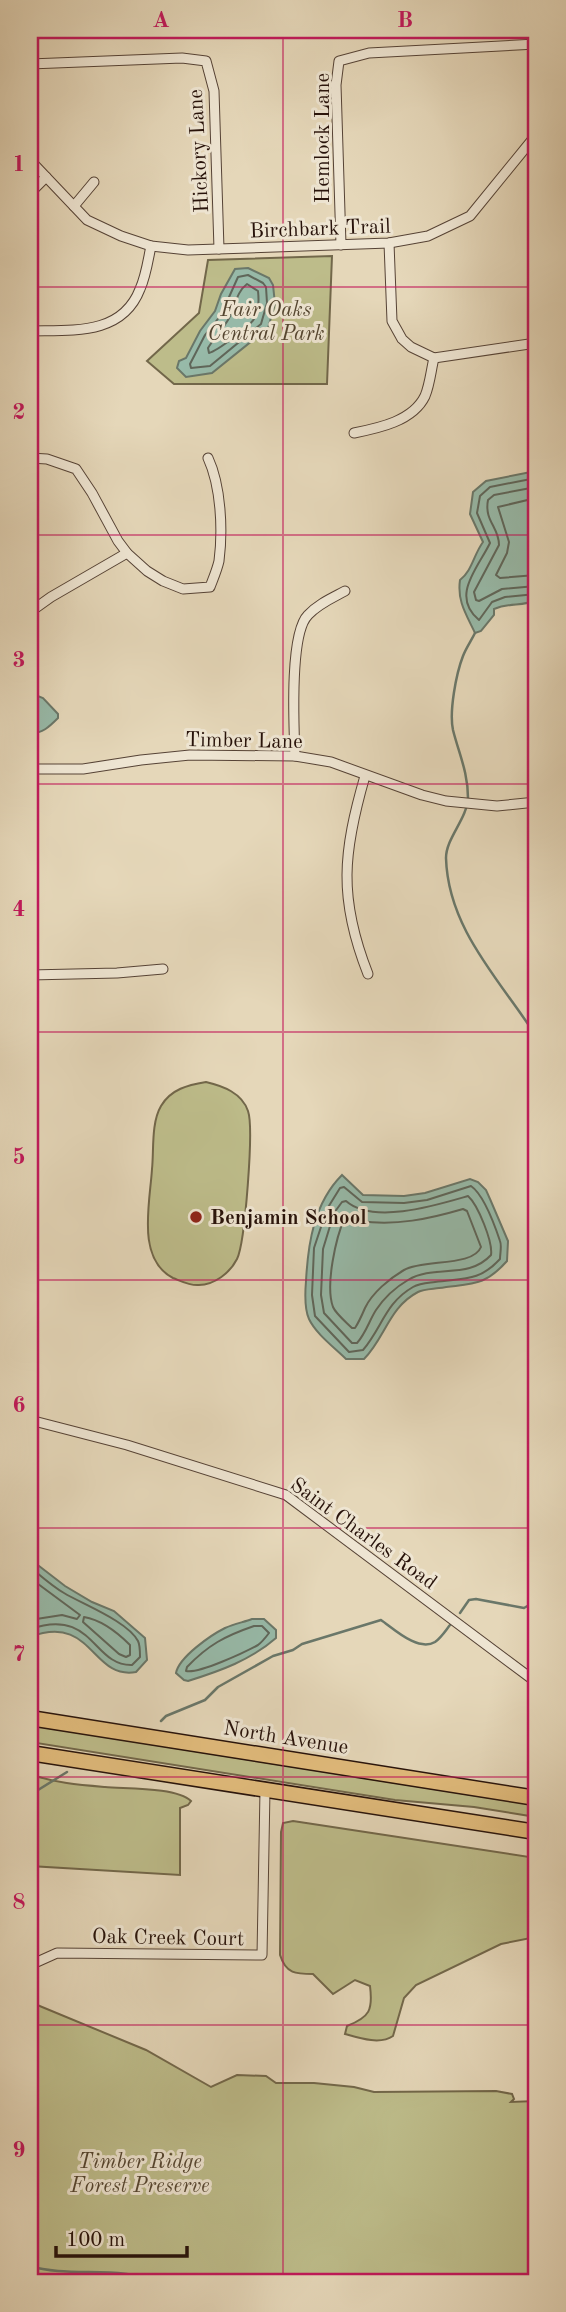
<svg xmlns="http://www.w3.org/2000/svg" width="566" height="2312" font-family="'Old Standard TT',serif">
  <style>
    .green { fill: #bdbc8a; stroke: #72674a; stroke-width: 2 }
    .water { fill: #97baa9; stroke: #6a7769; stroke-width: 2 }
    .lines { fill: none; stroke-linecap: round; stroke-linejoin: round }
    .shore { stroke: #5f665a; stroke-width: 2 }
    .stream { stroke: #6a7769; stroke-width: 2.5 }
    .minor-casing { stroke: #564336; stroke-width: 11 }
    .primary-casing { stroke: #27120a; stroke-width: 17 }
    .minor { stroke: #eee5d2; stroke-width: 9 }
    .primary { stroke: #e2bc7c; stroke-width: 14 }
    .grid { fill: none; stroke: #c2185b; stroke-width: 2; stroke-opacity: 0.55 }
    .poi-dot { fill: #8f2418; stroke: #eee5d2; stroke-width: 2.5 }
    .labels { text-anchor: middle; stroke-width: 6; stroke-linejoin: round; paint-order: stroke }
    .street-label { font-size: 21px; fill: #27120a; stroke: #eee5d2 }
    .park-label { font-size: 21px; font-style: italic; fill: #544530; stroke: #eee5d2 }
    .poi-label { font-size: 21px; font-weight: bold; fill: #27120a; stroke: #eee5d2; text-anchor: start }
    .neatline { fill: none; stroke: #c2185b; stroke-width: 2.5 }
    .grid-label { font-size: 23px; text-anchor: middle; font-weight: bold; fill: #c2185b }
  </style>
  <rect width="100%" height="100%" fill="#e5d7b9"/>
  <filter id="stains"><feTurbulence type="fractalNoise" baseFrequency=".00286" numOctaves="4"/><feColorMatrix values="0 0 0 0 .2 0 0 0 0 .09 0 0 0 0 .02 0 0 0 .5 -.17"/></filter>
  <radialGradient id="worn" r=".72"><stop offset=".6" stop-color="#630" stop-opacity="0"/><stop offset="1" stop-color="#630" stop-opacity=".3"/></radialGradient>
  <g class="green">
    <polygon points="332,256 327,384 174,384 147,361 199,313 208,260"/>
    <path d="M206 1082C223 1086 242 1093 248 1111 254 1128 245 1243 237 1259 230 1273 214 1285 199 1285 190 1286 181 1281 173 1278 136 1259 150 1203 152 1169 154 1150 151 1123 161 1106 171 1089 188 1085 206 1082Z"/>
    <polygon points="30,1725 536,1805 536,1817 474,1807 395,1800 30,1742"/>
    <path d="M30 1774C54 1783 80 1785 105 1787 126 1789 176 1787 191 1801L188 1805 180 1808V1875L30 1866Z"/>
    <path d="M293 1821 536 1858V1937L501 1944 416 1985 404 1998 393 2036C380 2045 359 2038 345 2034L347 2026C370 2017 373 2010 370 1986L355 1980 333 1994 313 1974C296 1974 286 1974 280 1955L281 1832 283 1823Z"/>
    <polygon points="30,2002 146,2050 211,2087 237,2075 266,2076 276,2083 314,2083 354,2087 374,2092 496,2091 512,2094 514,2099 511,2102 536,2101 536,2282 30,2282"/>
  </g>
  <g class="water">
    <polygon points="248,268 269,278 273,285 275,304 268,328 212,373 186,377 177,368 179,361 186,358 200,331 215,311 221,294 235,269"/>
    <path d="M536 471V600C522 607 511 602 494 609V615L481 631 475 633C466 614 457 601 460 580 472 571 474 554 483 542L470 514 473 492 486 481Z"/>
    <path d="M30 693 43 698 58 714V718C49 727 42 734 30 733Z"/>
    <path d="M342 1175 363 1195 404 1196 425 1193 470 1179 478 1182 486 1190 490 1199 508 1241 507 1261C484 1287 472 1283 439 1288 433 1289 424 1289 418 1292 389 1307 385 1338 364 1359H346C335 1348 316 1334 309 1319 304 1308 305 1293 306 1281 308 1243 314 1203 342 1175Z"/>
    <path d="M30 1559 65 1586 92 1602 114 1611 145 1638 147 1660 136 1672C91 1680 93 1613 30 1637Z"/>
    <path d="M252 1619H264L276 1630V1638C251 1660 220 1671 188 1681L184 1680 176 1673C179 1657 211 1635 225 1628 234 1624 244 1622 252 1619Z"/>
  </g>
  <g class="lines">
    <g class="shore">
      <polygon points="248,275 263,283 266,287 267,303 261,324 210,366 191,368 190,364 205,335 221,315 238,277"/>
      <path d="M247 284 258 291C259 300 259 311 254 319 249 327 217 351 209 353L208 348C214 338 222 330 228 320 235 308 236 292 247 284Z"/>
      <path d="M536 478 490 487 480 496 477 513 490 543C478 568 450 596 479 620L492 602 505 597 536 594"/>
      <path d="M536 487 494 495 488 500C484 521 499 527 499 545L474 592 476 600 479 601 502 589 536 586"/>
      <polyline points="536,498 498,507 509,542 507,553 496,575 500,578 536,575"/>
      <path d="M471 1186C484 1195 495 1226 500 1241 502 1246 500 1253 500 1259 479 1282 463 1278 435 1282 427 1283 420 1283 413 1287 385 1303 382 1328 363 1350L349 1352 315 1316 312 1295 314 1248 327 1209 340 1188 344 1187 362 1202 404 1203 427 1200Z"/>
      <path d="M468 1196C478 1205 493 1242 491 1255 468 1280 435 1264 408 1280 396 1287 384 1298 376 1310 369 1321 366 1333 357 1343H352L324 1313 321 1295 323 1249 334 1213 342 1202 346 1201C373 1225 437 1205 468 1196Z"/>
      <path d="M463 1209 467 1211 481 1247C473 1267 424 1259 404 1270 390 1278 372 1293 365 1308 362 1315 359 1322 355 1328H352C346 1322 336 1314 333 1307 325 1285 336 1237 345 1217 350 1218 355 1220 360 1221 396 1226 429 1219 463 1209Z"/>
      <path d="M30 1567C41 1576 52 1586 64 1593 84 1605 127 1621 138 1641 140 1645 140 1652 140 1657L132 1665C92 1666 94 1607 30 1629"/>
      <polyline points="30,1578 80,1615 77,1619 62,1615 30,1620"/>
      <path d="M84 1617C102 1620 117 1632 130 1645V1655L126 1657 119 1654 83 1622Z"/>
      <path d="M254 1626H262L269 1633C266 1637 262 1642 258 1645 245 1652 199 1674 186 1671L187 1667C208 1645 225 1636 254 1626Z"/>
    </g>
    <g class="stream">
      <path d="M475 633C471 641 466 648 463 656 456 674 449 712 453 730 459 754 468 772 468 798 467 819 446 838 446 858 448 929 500 980 536 1036"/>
      <polyline points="460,1613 469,1600 476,1599 524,1608 536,1601"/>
      <path d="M161 1721 166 1716 205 1700 218 1687 273 1656 293 1650 302 1644 381 1620C394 1629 418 1652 435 1642 441 1638 446 1630 450 1625"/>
      <polyline points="30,1795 67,1772"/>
      <path d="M30 2266C68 2278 122 2265 157 2282"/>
    </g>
    <defs>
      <g id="minor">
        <polyline points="30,64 182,58 206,61 214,91 219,249"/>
        <polyline points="30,160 87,220 121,236 151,246 188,250 389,243 428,236 470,216 536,135"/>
        <polyline points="30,193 46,177"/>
        <polyline points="74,206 94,182"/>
        <polyline points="389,243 392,321 402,339 411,347 434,358 536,343"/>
        <polyline points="341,245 336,85 339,61 369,53 536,44"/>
        <path d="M30 331C71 330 122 336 140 289 146 276 148 260 151 246"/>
        <path d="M354 433C379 428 413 421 425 396 430 384 431 370 434 358"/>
        <path d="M30 458 47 459 76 469 92 493 118 541 127 553 147 571 163 581 183 589 210 587C213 579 217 570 219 561 223 530 221 486 208 458"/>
        <polyline points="30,612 51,597 127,553"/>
        <path d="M295 756C294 727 289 634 308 615 318 604 332 598 345 591"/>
        <polyline points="30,769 83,769 141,760 190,755 295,756 331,762 422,795 446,801 497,806 536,802"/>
        <path d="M365 776C343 852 338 898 368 974"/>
        <polyline points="30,975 117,973 163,969"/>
        <polyline points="30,1420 127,1445 286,1495 536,1682"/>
        <polyline points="37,1962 57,1953 262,1955 265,1790"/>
      </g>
      <g id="primary">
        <polyline points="30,1718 536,1798"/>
        <polyline points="30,1753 536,1832"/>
      </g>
    </defs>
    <use href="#minor" class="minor-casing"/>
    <use href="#primary" class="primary-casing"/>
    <use href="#minor" class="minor"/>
    <use href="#primary" class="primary"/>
  </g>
  <path class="grid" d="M283 30V2282M30 287H536M30 535H536M30 784H536M30 1032H536M30 1280H536M30 1528H536M30 1777H536M30 2025H536"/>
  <circle class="poi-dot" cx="196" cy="1217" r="7"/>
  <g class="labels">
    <g class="street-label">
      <text transform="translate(322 138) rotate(-90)" y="7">Hemlock Lane</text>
      <text transform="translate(198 151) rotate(-93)" y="7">Hickory Lane</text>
      <text transform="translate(320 228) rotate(-2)" y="7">Birchbark Trail</text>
      <text transform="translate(244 740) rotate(1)" y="7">Timber Lane</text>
      <text transform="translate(364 1533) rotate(36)" y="7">Saint Charles Road</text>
      <text transform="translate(286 1737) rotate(9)" y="7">North Avenue</text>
      <text transform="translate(168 1937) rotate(1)" y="7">Oak Creek Court</text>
    </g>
    <g class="park-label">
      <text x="266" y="316">Fair Oaks<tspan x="266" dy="24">Central Park</tspan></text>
      <text x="140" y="2168">Timber Ridge<tspan x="140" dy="24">Forest Preserve</tspan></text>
    </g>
    <g class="poi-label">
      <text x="210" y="1224">Benjamin School</text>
    </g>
  </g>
  <rect width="566" height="2312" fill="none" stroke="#e5d7b9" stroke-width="77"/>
  <path d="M56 2246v10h131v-10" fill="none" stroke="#27120a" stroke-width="3.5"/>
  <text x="66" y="2246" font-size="21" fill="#27120a" stroke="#eee5d2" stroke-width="5" paint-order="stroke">100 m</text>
  <rect x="38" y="38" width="490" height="2236" class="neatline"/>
  <g class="grid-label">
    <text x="161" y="27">A</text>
    <text x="405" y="27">B</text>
    <text x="19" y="171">1</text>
    <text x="19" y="419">2</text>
    <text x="19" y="667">3</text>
    <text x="19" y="916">4</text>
    <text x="19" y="1164">5</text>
    <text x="19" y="1412">6</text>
    <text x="19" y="1661">7</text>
    <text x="19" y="1909">8</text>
    <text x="19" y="2157">9</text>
  </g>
  <rect width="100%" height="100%" filter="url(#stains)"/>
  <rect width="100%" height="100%" fill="url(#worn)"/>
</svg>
